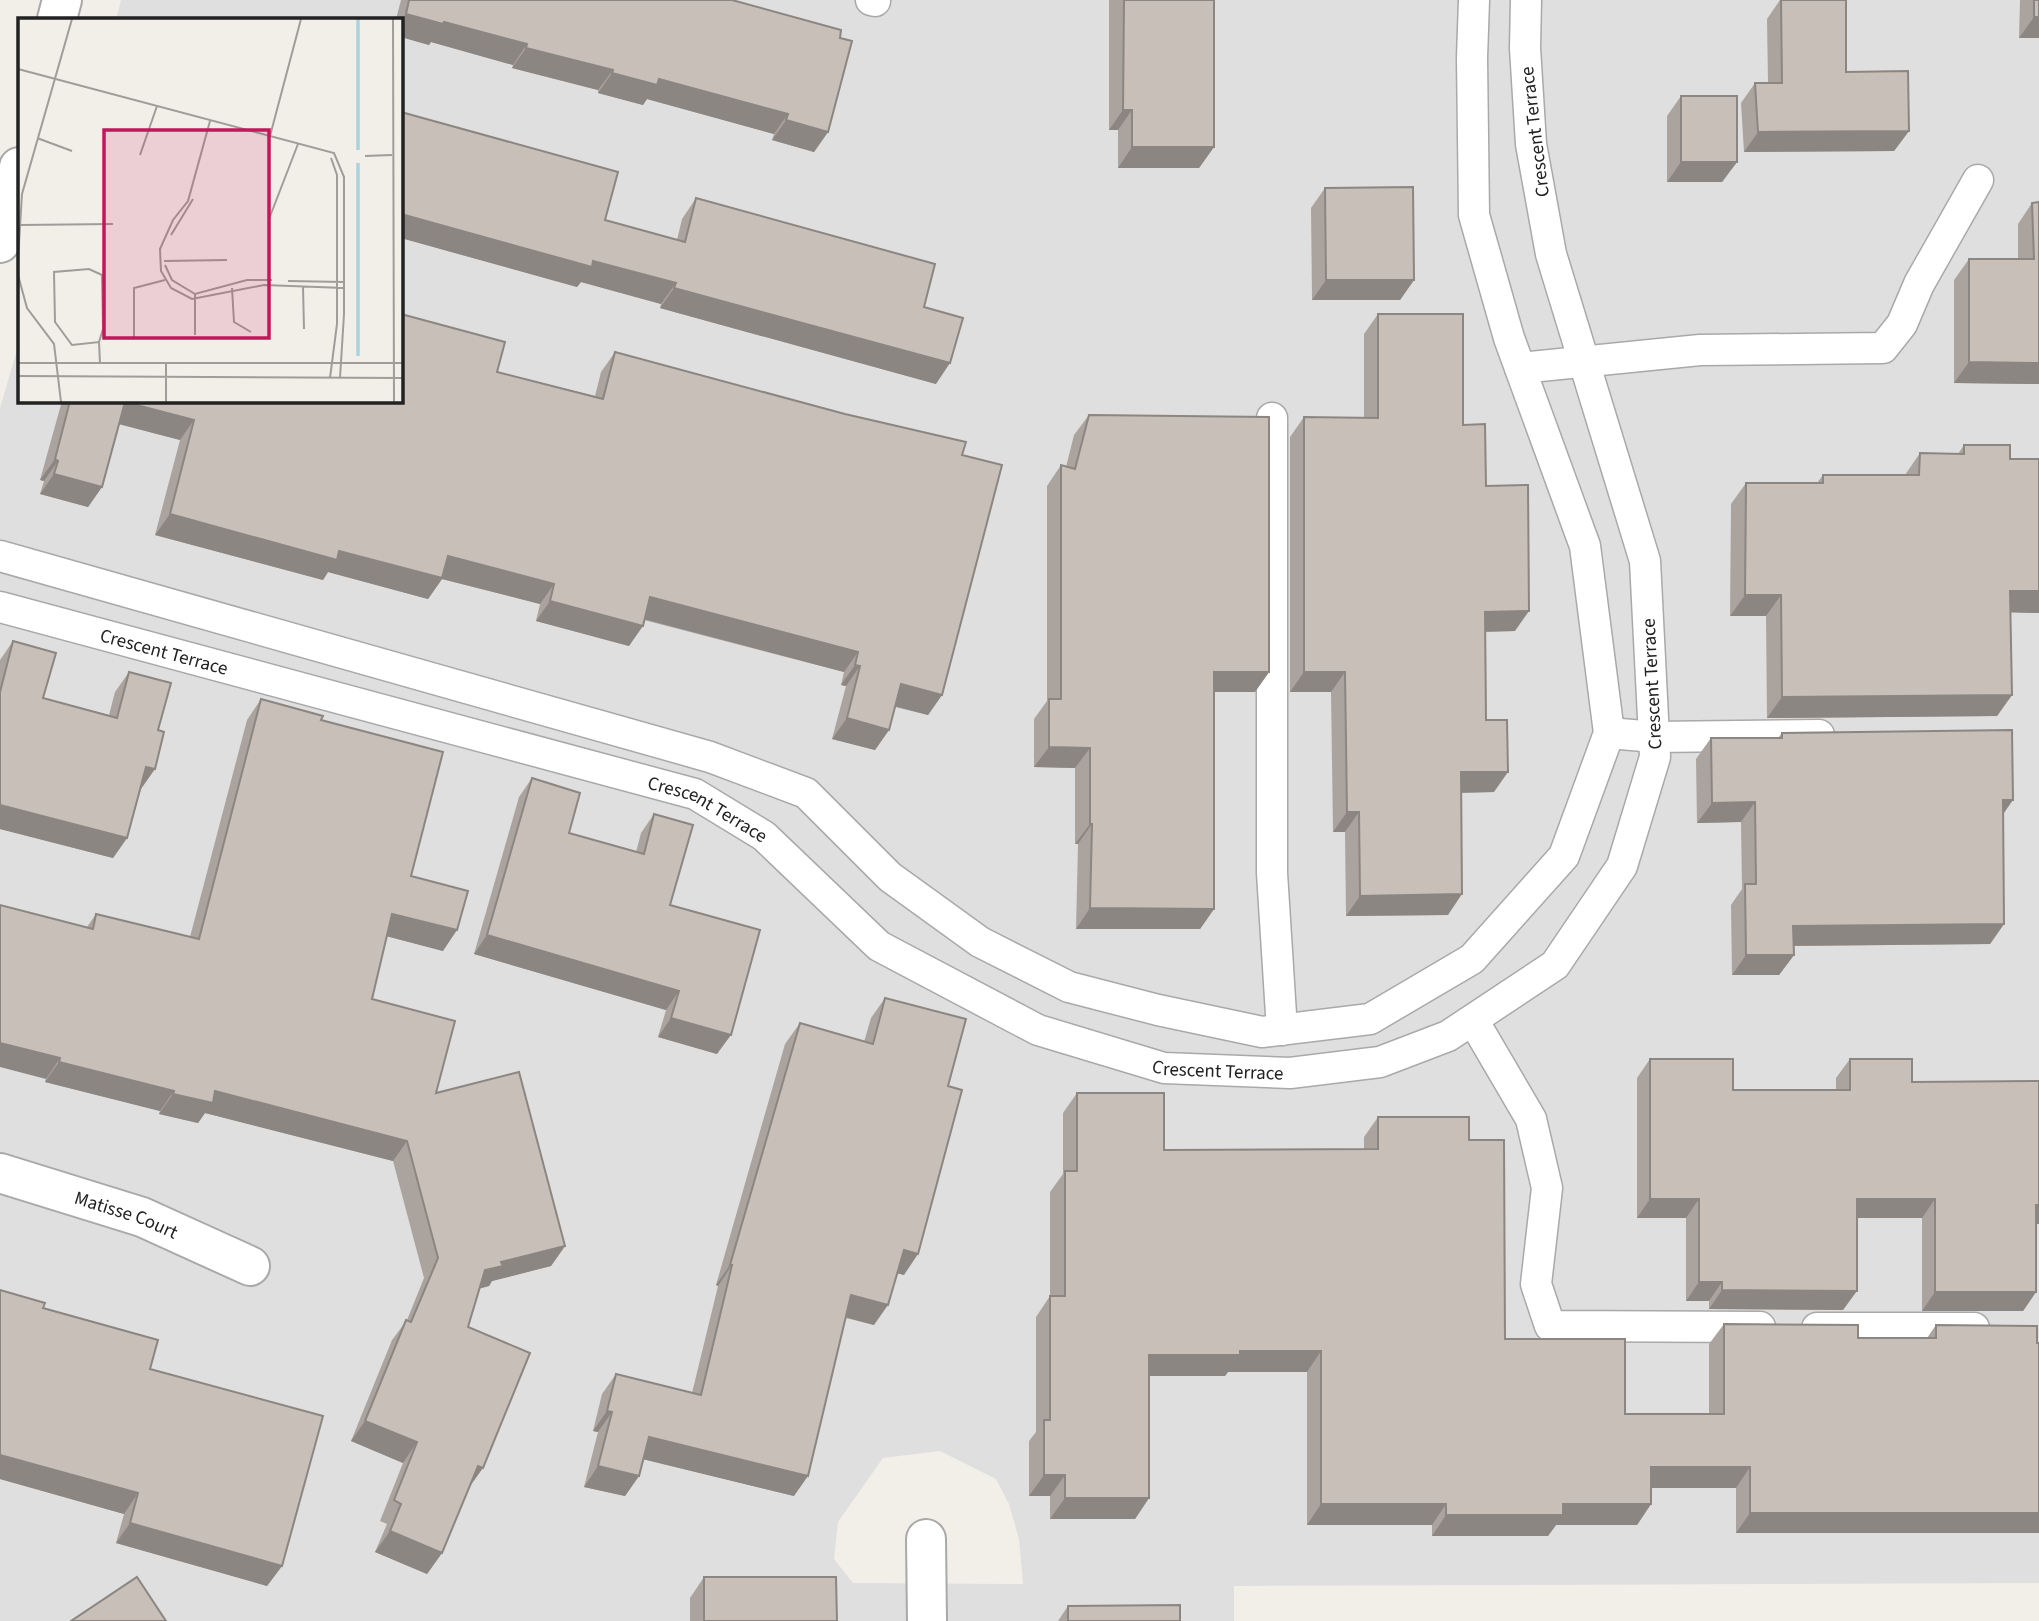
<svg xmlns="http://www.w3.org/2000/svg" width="2039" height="1621" font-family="'Source Sans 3',sans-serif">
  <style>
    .residential { fill: #e0dfdf; fill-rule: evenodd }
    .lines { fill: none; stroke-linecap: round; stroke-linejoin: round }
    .lane-casing { stroke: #a9a9a9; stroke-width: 33 }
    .street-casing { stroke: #a9a9a9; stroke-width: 42 }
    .lane { stroke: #fff; stroke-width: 30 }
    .street { stroke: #fff; stroke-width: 38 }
    .wall { fill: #aba49e }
    .shaded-wall { fill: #8b8681 }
    .building { fill: #c7bfb8; stroke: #8b8681; stroke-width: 2 }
    .labels { text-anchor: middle; stroke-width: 6; stroke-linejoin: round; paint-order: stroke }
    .street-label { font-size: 19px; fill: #222; stroke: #fff }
    .inset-river { fill: none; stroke: #aad3df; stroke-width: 3.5 }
    .inset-road { fill: none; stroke: #9f9d99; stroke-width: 2 }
    .view { fill: #c2185b; fill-opacity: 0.15; stroke: #c2185b; stroke-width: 3.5 }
    .inset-edge { fill: none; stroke: #222; stroke-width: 3.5 }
  </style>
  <rect width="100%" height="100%" fill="#f2efe9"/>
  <path class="residential" d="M121 0H2039V1583L1234 1586V1621H0V408L19 343V401H401V19H116ZM940 1451 996 1479 1009 1504 1019 1539 1023 1584 853 1583 834 1559 838 1522 883 1458Z"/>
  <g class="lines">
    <defs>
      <g id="lane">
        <polyline points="871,0 875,1"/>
        <polyline points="1520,368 1700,350 1883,348 1902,324 1919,284 1978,180"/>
        <polyline points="1272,418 1272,873 1282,1030"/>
        <polyline points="0,556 710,757 806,793 890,877 980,942 1069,987 1158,1010 1262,1032 1370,1019 1472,959 1564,856 1609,733 1585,546 1509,338 1474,215 1472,58 1474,0"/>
        <path id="s1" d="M0 607 695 794 764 836 879 946 1038 1030 1164 1068 1290 1073 1380 1062 1448 1036 1555 965 1622 866 1655 757 1645 561 1551 254 1531 144 1525 48 1526 0"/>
        <polyline points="1609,733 1655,737 1819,735"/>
        <polyline points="1473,1020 1531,1119 1547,1188 1536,1284 1550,1326 1760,1327"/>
        <polyline points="1817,1328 1974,1328"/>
      </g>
      <g id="street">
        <polyline points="57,19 62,0"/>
        <polyline points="0,243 19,167"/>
        <path id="s2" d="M0 1173 142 1217 250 1266"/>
        <polyline points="926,1539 927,1621"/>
      </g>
    </defs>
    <use href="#lane" class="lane-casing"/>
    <use href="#street" class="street-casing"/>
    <use href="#lane" class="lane"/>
    <use href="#street" class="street"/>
  </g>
  <g class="wall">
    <polygon points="401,0 732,0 840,38 828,132 814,152 772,140 774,134 647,99 643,105 598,93 598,90 512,68 513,65 431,42 429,45 401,37 401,19 396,19"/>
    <polygon points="1109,0 1214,0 1214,147 1199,168 1118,168 1118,130 1109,130"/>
    <polygon points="1780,0 1846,0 1846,72 1909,131 1894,151 1744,152 1741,103 1755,83 1768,83 1767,19"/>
    <polygon points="2020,0 2039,0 2039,38 2019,38"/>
    <polygon points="1681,96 1737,162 1722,182 1667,182 1667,116"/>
    <polygon points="401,112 605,220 677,240 682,219 696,198 924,307 936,384 660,308 661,304 581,282 577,287 401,238"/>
    <polygon points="1325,188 1414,280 1400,300 1312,300 1311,208"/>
    <polygon points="2039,202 2039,384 1954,383 1954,280 1969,259 2018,259 2018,224 2032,203"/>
    <polygon points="1378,314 1463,425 1486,486 1515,631 1485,632 1486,720 1494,792 1461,793 1448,915 1346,916 1345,832 1333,832 1331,692 1290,692 1290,437 1304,417 1364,418 1364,334"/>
    <polygon points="615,352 962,455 942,695 928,715 895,707 889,730 875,750 832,739 846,686 841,685 844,672 644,620 629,646 536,621 540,604 442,579 428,599 328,572 323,580 155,535 180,440 119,424 102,487 88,507 40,494 44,481 40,480 62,401 401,401 497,372 595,396 601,372"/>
    <polygon points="1089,415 1269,672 1255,692 1214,692 1214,909 1200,929 1076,929 1078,844 1075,844 1075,768 1034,767 1034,719 1047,701 1047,486 1061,465 1066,467 1074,435"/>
    <polygon points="1964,445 2010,459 2039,459 2039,613 2010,612 2012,695 1997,716 1767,718 1766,616 1730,616 1731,504 1746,483 1817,483 1823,475 1905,475 1920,453 1958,454"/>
    <polygon points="13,641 43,698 109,715 115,692 129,672 141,789 127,838 113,858 0,829 0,660"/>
    <polygon points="261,699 321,720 411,876 443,951 387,936 372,999 436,1093 565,1246 551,1266 492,1281 489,1286 480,1288 468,1327 468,1489 442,1553 427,1574 375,1552 387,1524 380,1521 403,1463 351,1441 392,1340 407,1320 424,1278 393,1161 205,1113 198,1123 159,1114 160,1111 45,1082 87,927 96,914 190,937 247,720"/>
    <polygon points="1782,733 2003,814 2004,924 1990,944 1793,946 1794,955 1779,975 1732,975 1731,905 1742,889 1741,822 1697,823 1696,759 1711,738 1778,738"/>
    <polygon points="532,778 569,833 636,852 641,833 654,814 670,905 717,1054 658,1037 666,1010 474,954 519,797"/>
    <polygon points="885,998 948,1086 904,1275 897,1273 874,1325 846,1318 794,1496 643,1459 639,1476 625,1496 584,1487 598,1432 593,1431 602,1394 616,1374 692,1393 718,1286 716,1285 785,1044 800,1023 864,1042 871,1018"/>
    <polygon points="1650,1059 1733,1090 1836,1090 1836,1078 1850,1059 1912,1082 2039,1081 2039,1224 2036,1224 2036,1292 2023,1311 1922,1311 1922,1218 1857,1218 1843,1310 1709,1309 1709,1301 1686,1301 1686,1218 1637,1218 1637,1078"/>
    <polygon points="1077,1093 1164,1150 1364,1149 1364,1137 1378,1117 1469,1140 1505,1339 1625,1414 1709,1414 1709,1344 1724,1324 1858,1338 1927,1338 1936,1325 2039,1533 1736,1533 1736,1488 1651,1488 1651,1504 1637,1525 1556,1525 1548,1536 1432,1536 1432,1525 1307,1525 1307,1372 1228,1372 1225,1376 1149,1376 1149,1498 1135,1519 1050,1519 1050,1496 1029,1496 1029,1441 1036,1432 1036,1317 1050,1296 1050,1192 1063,1174 1063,1113"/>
    <polygon points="0,1290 43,1308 150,1369 282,1566 267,1586 116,1543 124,1514 0,1479"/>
    <polygon points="704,1577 837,1621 690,1621 690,1598"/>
    <polygon points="1068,1606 1180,1621 1058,1621"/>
  </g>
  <g class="shaded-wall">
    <polygon points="406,14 444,22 527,44 513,65 431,42 429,45 401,37 401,21"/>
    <polygon points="2034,17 2039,17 2039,38 2019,38"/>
    <polygon points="526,48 613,70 598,90 512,68"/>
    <polygon points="612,73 659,79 788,114 774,134 647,99 643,105 598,93"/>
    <polygon points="1123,110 1132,110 1118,130 1109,130"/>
    <polygon points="786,120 828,132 814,152 772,140"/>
    <polygon points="1909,131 1894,151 1744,152 1758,132"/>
    <polygon points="1132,147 1214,147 1199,168 1118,168"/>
    <polygon points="1681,162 1737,162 1722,182 1667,182"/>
    <polygon points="401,214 593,261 676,283 661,304 581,282 577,287 401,238"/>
    <polygon points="1326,280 1414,280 1400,300 1312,300"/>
    <polygon points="674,288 950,363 936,384 660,308"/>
    <polygon points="1969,362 2039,363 2039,384 1954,383"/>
    <polygon points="125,402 194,420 180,440 111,422"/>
    <polygon points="55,459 58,461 44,481 40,480"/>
    <polygon points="54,474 102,487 88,507 40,494"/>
    <polygon points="170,514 339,551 448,556 554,584 540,604 442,579 428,599 328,572 323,580 155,535"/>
    <polygon points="2010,591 2039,591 2039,613 1995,612"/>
    <polygon points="1745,595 1781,595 1766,616 1730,616"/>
    <polygon points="650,597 858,652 844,672 636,617"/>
    <polygon points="550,601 643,626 629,646 536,621"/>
    <polygon points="1529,611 1515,631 1471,632 1485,612"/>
    <polygon points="855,665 860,666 846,686 841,685"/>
    <polygon points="1214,672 1269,672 1255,692 1200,692"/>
    <polygon points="1304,672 1345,672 1331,692 1290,692"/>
    <polygon points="901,684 942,695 928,715 887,704"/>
    <polygon points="2012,695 1997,716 1767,718 1782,697"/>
    <polygon points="847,718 889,730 875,750 832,739"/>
    <polygon points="1049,747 1090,748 1075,768 1034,767"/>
    <polygon points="146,767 155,769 141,789 132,787"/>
    <polygon points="1461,772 1508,772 1494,792 1447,793"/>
    <polygon points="2003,800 2013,800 1999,820"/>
    <polygon points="1755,802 1741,822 1697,823 1712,803"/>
    <polygon points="0,805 127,838 113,858 0,829"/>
    <polygon points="1347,812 1359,812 1345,832 1333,832"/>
    <polygon points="1090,824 1092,824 1078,844 1075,844"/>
    <polygon points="1462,894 1448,915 1346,916 1360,896"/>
    <polygon points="1090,908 1214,909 1200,929 1076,929"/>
    <polygon points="392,914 457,930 443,951 378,934"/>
    <polygon points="2004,924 1990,944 1779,946 1793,926"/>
    <polygon points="487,935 679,991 666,1010 474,954"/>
    <polygon points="1746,955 1794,955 1779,975 1732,975"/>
    <polygon points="671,1018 731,1035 717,1054 658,1037"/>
    <polygon points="0,1043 60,1058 46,1079 0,1067"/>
    <polygon points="59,1062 174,1091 160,1111 45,1082"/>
    <polygon points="215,1091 407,1141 393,1161 205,1113 198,1123 159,1114 173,1094"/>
    <polygon points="1650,1199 1699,1199 1686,1218 1637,1218"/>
    <polygon points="1857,1199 1935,1199 1922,1218 1843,1218"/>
    <polygon points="2036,1205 2039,1205 2039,1224 2023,1224"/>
    <polygon points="565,1246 551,1266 492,1281 489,1286 471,1291 485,1270 501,1262"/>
    <polygon points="904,1250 918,1254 904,1275 889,1271"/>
    <polygon points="730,1265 732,1265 718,1286 716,1285"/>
    <polygon points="1699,1282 1722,1282 1709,1301 1686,1301"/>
    <polygon points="1722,1290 1857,1291 1843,1310 1709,1309"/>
    <polygon points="1935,1292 2036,1292 2023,1311 1922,1311"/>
    <polygon points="851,1295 888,1305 874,1325 837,1315"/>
    <polygon points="1240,1351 1321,1351 1307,1372 1228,1372 1225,1376 1135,1376 1149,1355"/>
    <polygon points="607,1411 612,1412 598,1432 593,1431"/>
    <polygon points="365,1421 417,1442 403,1463 351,1441"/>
    <polygon points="649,1437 808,1476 794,1496 634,1457"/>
    <polygon points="0,1455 138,1493 124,1514 0,1479"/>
    <polygon points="478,1466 483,1468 468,1489"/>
    <polygon points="598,1466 639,1476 625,1496 584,1487"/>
    <polygon points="1651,1467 1750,1467 1736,1488 1637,1488"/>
    <polygon points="1044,1475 1065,1475 1050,1496 1029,1496"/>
    <polygon points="1065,1498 1149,1498 1135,1519 1050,1519"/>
    <polygon points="1321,1504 1446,1504 1432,1525 1307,1525"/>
    <polygon points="1563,1504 1651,1504 1637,1525 1556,1525 1548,1536 1432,1536 1446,1515"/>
    <polygon points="1750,1513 2039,1513 2039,1533 1736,1533"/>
    <polygon points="130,1523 282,1566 267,1586 116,1543"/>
    <polygon points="390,1531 442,1553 427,1574 375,1552"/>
  </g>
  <g class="building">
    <polygon points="409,0 732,0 841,30 840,38 852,41 828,132 786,120 788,114 659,79 657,85 612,73 613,70 526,48 527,44 444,22 443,24 406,14"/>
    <polygon points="1124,0 1214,0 1214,147 1132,147 1132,110 1123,110"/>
    <polygon points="1781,0 1846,0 1846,72 1908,71 1909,131 1758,132 1755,83 1782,83"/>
    <rect x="2034" y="0" width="5" height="17"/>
    <rect x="1681" y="96" width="56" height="66"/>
    <polygon points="401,112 618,172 605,220 685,242 696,198 935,264 924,307 963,318 950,363 674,288 676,283 593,261 592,267 401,214"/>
    <polygon points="1413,187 1414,280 1326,280 1325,188"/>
    <polygon points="2039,202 2039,363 1969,362 1969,259 2034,259 2032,203"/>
    <polygon points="401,314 505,342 497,372 603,399 615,352 845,414 966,442 962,455 1002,465 942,695 901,684 889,730 847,718 860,666 855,665 858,652 650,597 643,626 550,601 554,584 448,556 442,578 339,551 337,560 170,514 194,420 125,402 102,487 54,474 58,461 55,459 70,401 401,401"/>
    <polygon points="1378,314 1463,314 1463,425 1485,424 1486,486 1528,485 1529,611 1485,612 1486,720 1507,720 1508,772 1461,772 1462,894 1360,896 1359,812 1347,812 1345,672 1304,672 1304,417 1378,418"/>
    <polygon points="1089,415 1269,417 1269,672 1214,672 1214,909 1090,908 1092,824 1090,824 1090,748 1049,747 1049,699 1061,699 1061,465 1075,469"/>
    <polygon points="1964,445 2010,445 2010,459 2039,459 2039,591 2010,591 2012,695 1782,697 1781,595 1745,595 1746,483 1823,483 1823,475 1919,475 1920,453 1964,454"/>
    <polygon points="13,641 56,653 43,698 117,718 129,672 171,683 158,730 164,732 155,769 146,767 127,838 0,805 0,692"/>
    <polygon points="261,699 323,716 321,720 443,752 411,876 468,891 457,930 392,914 372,999 455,1021 436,1093 519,1072 565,1246 501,1262 503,1266 485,1270 468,1327 530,1353 483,1468 478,1466 442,1553 390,1531 401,1504 394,1500 417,1442 365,1421 406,1320 411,1322 438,1258 407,1141 215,1091 213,1103 173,1094 174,1091 59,1062 60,1058 0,1043 0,905 93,929 96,914 199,939"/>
    <polygon points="2012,730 2013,800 2003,800 2004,924 1793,926 1794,955 1746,955 1745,884 1756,884 1755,802 1712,803 1711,738 1782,738 1782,733"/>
    <polygon points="532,778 580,793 569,833 644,854 654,814 693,825 670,905 760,930 731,1035 671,1018 679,991 487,935"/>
    <polygon points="885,998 966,1019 948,1086 962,1090 918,1254 904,1250 888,1305 851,1295 808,1476 649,1437 639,1476 598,1466 612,1412 607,1411 616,1374 701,1395 732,1265 730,1265 800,1023 873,1044"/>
    <polygon points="1650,1059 1733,1059 1733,1090 1850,1090 1850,1059 1912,1059 1912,1082 2039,1081 2039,1205 2036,1205 2036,1292 1935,1292 1935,1199 1857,1199 1857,1291 1722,1290 1722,1282 1699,1282 1699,1199 1650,1199"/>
    <polygon points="1077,1093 1164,1093 1164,1150 1378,1149 1378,1117 1469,1117 1469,1140 1504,1140 1505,1339 1625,1339 1625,1414 1724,1414 1724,1324 1858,1325 1858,1338 1936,1338 1936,1325 2037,1326 2037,1343 2039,1343 2039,1513 1750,1513 1750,1467 1651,1467 1651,1504 1563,1504 1563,1515 1446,1515 1446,1504 1321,1504 1321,1351 1240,1351 1240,1355 1149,1355 1149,1498 1065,1498 1065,1475 1044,1475 1044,1420 1050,1420 1050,1296 1065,1296 1065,1171 1077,1171"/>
    <polygon points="0,1290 45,1303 43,1308 158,1340 150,1369 323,1416 282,1566 130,1523 138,1493 0,1455"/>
    <polygon points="137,1577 166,1621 71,1621"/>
    <polygon points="704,1577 836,1577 837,1621 704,1621"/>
    <polygon points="1180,1605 1180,1621 1068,1621 1068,1606"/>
  </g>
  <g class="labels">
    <g class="street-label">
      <text transform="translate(1534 132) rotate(-97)" y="7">Crescent Terrace</text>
      <text dy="7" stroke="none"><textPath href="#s1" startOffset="170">Crescent Terrace</textPath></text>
      <text transform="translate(1651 684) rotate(-93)" y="7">Crescent Terrace</text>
      <text dy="7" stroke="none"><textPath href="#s1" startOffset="737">Crescent Terrace</textPath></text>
      <text dy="7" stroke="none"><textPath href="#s1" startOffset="1325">Crescent Terrace</textPath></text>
      <text dy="7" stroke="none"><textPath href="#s2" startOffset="133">Matisse Court</textPath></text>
    </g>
  </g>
  <g transform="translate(18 18)">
    <rect width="385" height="385" fill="#f2efe9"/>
    <path class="inset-river" d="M340 132V1M340 145V338"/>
    <path class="inset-road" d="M375 1 376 384M0 51 316 135 326 159V296L322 360M192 103 170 183 155 202 142 231 143 253 153 270 174 281 246 267 326 270M252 118 283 1M19 120 54 133M122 137 139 88M347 138 374 137M251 201 280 126M2 207 95 206M153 217 175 181M0 242 4 176 54 1M146 243 209 242M147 247 154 262 177 276 229 262H254M0 257 9 290 36 326 43 384M270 263 326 264M285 269 286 311M214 270 216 304 233 314M177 276V317M116 319V270L147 262M81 324 85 311 84 257 71 251 36 254 37 304 54 327 81 324 82 345M0 345H385M0 358 385 360M312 360 319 306V157L313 140M148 384V345"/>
    <path class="view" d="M86 112H251V320H86Z"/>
    <rect width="385" height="385" class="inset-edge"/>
  </g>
</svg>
